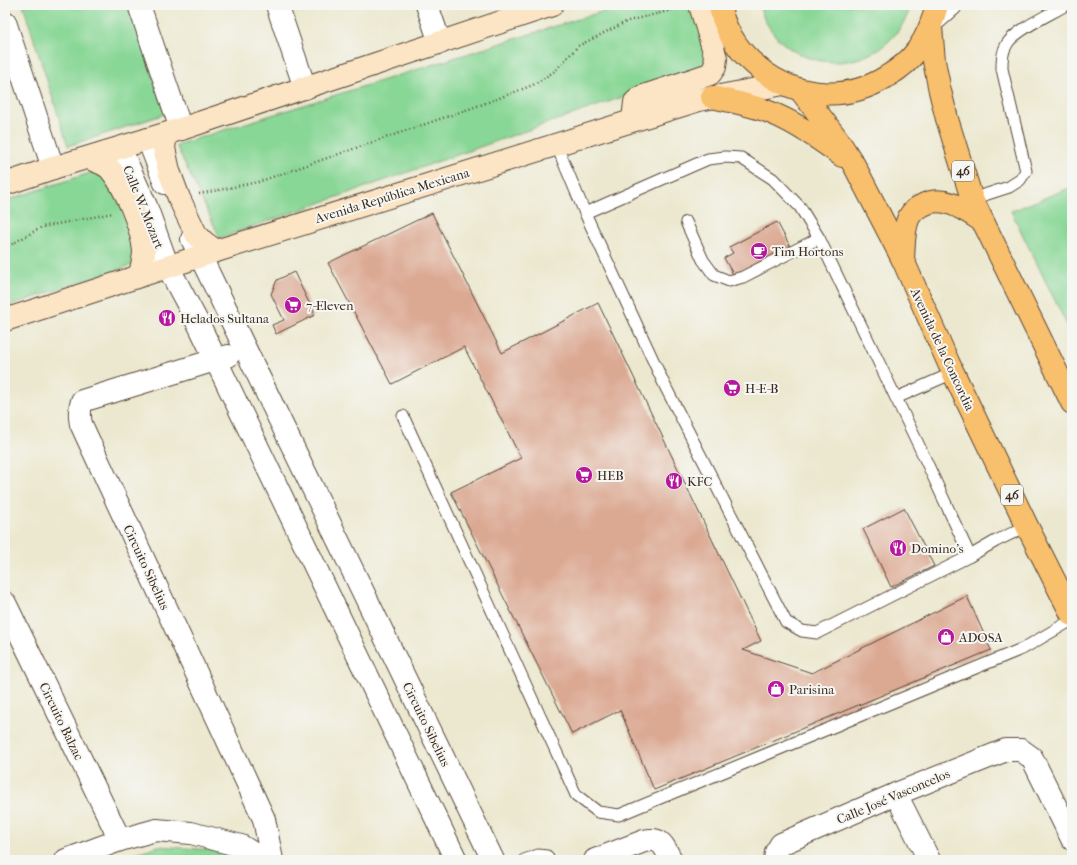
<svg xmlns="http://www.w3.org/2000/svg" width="1077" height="865" font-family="'IM FELL French Canon',serif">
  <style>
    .green { fill: #89d796; stroke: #62805a }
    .building { fill: #dba892 }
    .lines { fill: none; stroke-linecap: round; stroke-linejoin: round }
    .lane-casing { stroke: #564639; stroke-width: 13 }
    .street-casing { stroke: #564639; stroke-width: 24 }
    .secondary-casing { stroke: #564639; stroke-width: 24 }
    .primary-casing { stroke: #564639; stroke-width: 24 }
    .path { stroke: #564639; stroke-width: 2.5; stroke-dasharray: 1 3; stroke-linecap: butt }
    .lane { stroke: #fff; stroke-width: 11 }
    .street { stroke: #fff; stroke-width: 22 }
    .secondary { stroke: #fce5c4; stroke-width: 22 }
    .primary { stroke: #f8bf6c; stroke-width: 22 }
    .labels { text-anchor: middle; stroke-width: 4; stroke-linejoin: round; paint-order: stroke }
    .shield { fill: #f6f6f2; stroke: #73675e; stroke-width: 1 }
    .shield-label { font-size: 12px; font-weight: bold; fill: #3b2a1e }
    .street-label { font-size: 13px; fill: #3b2a1e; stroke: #f6f6f2 }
    .poi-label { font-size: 13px; fill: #3b2a1e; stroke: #f6f6f2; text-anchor: start }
  </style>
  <rect width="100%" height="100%" fill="#f6f6f2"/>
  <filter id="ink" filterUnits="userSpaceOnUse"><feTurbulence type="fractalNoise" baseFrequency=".025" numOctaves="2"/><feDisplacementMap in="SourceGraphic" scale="8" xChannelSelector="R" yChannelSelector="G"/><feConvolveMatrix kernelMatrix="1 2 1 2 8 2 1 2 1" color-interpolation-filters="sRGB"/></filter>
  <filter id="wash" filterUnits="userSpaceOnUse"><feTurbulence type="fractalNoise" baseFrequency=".012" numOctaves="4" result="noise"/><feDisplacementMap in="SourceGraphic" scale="16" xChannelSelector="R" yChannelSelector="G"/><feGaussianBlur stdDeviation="0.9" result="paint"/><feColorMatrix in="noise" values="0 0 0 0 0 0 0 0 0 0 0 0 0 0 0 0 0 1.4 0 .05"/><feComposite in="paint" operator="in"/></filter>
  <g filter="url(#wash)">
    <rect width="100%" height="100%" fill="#ece8cf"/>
    <g class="green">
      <polygon points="23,5 130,5 165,114 68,146"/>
      <polygon points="623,5 696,5 711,66 220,238 176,145"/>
      <path d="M759 5H911C888 81 781 81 759 5Z"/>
      <polygon points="105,168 147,260 5,307 5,201"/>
      <polygon points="1072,187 1072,335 1011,211"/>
      <polygon points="158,846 226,851 231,860 116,860"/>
    </g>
    <g id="blocks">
      <g class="building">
        <polygon points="432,213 502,353 598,303 761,641 743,650 812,673 967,596 991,650 654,790 620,710 572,734 451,492 521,458 464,347 392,384 328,263"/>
        <polygon points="777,222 791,248 734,276 724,258 733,253 729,247"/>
        <polygon points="294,272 315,315 276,334 272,325 284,320 271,294 277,280"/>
        <polygon points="904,508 934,566 891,587 863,529"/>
      </g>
    </g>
  </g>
  <g filter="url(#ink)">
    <use href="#blocks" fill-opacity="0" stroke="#564639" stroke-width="1"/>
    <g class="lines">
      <defs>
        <g id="lane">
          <polyline points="556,144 585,213 665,386 786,622 802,631 817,633 970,556 996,541 1027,526"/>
          <path d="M972 199 1009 187 1020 180 1026 171 1002 69C1002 60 1002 52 1007 44 1015 30 1051 14 1066 5"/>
          <polyline points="585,213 708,159 725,157 741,158 773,179 800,207 819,238 920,448 970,556"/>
          <polyline points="686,222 703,260 714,275 729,281 743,277 819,238"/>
          <polyline points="896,398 953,373"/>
          <polyline points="403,416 576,795 598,812 619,815 1024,648 1072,620"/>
          <polyline points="524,860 538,855 547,856 549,860"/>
        </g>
        <g id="street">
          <polyline points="139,5 181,129"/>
          <polyline points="277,5 305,88"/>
          <polyline points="427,5 440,43"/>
          <polyline points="933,21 951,5"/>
          <polyline points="5,22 53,168"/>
          <polyline points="148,139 165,183"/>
          <polyline points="120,148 146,206 168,267 200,327 456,860"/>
          <polyline points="192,239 493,860"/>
          <path d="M228 356 82 401C79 409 79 415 81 424L264 819 272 860"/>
          <polyline points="5,603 120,840"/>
          <polyline points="896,794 929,860"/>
          <polyline points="66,860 120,840 156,830 191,833 241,846 264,860"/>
          <path d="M595 860 644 841C662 837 664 846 671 860"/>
          <polyline points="775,860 776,852 781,844 896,794 1006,750 1021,750 1032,758 1072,839"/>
        </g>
        <g id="secondary">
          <polyline points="633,120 635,102 641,97 710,74 715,67 716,58 700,5"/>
          <polyline points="166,134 164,148 169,171 179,198 196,234 204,242 216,251"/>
          <path d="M88 158C95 161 104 163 110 169 125 186 142 228 144 251 144 259 141 268 140 275"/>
          <polyline points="5,184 53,168 181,129 552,5"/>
          <polyline points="5,320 216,251 699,100 783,84"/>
        </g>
        <g id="primary">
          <path d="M720 5C722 25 737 49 752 62 789 97 843 104 886 77 898 70 910 61 918 49 928 35 933 21 937 5"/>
          <polyline points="931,27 934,61 940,91 947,119 972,199 1072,403"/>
          <polyline points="801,91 838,140 854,165 903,260 949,364 1027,526 1072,615"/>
          <path d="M712 97C730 101 747 104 764 110 792 120 818 138 842 156"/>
          <path d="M903 260C904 247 903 230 909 217 912 212 918 207 923 205 944 194 965 210 982 221"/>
        </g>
      </defs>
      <use href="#lane" class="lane-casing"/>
      <use href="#street" class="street-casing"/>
      <use href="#secondary" class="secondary-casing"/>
      <use href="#primary" class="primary-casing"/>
      <g class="path">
        <polyline points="199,194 258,182 486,103 533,85 555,71 578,46 628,21 680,8"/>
        <polyline points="5,248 42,227 113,213"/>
      </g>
      <use href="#lane" class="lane"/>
      <use href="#street" class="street"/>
      <use href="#secondary" class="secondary"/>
      <use href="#primary" class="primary"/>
    </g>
  </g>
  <defs>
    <symbol id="cafe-disc" viewBox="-11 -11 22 22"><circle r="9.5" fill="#b5179e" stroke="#f6f6f2"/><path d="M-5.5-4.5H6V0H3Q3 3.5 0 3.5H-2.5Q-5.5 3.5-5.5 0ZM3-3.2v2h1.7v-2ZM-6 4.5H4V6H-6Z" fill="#fff"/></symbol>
    <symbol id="supermarket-disc" viewBox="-11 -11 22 22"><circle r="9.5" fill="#b5179e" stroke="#f6f6f2"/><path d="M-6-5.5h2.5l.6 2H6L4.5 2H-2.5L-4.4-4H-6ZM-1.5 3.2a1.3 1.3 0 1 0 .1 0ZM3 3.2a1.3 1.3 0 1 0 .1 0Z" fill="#fff"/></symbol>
    <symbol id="restaurant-disc" viewBox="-11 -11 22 22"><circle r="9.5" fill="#b5179e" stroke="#f6f6f2"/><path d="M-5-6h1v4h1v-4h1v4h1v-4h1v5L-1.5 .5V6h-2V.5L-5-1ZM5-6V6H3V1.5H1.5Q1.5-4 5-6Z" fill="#fff"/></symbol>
    <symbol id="shop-disc" viewBox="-11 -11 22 22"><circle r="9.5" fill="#b5179e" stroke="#f6f6f2"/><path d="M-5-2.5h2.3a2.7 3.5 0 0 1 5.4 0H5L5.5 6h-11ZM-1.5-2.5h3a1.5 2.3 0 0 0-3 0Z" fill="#fff"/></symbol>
  </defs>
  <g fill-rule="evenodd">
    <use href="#cafe-disc" x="749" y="241" width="20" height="20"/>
    <use href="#supermarket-disc" x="283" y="295" width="20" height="20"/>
    <use href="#restaurant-disc" x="157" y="308" width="20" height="20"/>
    <use href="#supermarket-disc" x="722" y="378" width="20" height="20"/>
    <use href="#supermarket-disc" x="574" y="465" width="20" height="20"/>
    <use href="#restaurant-disc" x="664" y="471" width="20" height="20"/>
    <use href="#restaurant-disc" x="888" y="538" width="20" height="20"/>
    <use href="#shop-disc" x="936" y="627" width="20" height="20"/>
    <use href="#shop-disc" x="766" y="679" width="20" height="20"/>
  </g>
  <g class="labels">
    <g class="shield">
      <rect x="952" y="161" width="22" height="20" rx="3"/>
      <rect x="1001" y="485" width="22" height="20" rx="3"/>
    </g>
    <g class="shield-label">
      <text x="963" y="175">46</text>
      <text x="1012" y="499">46</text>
    </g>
    <g class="street-label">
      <text transform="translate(392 195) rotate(-17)" y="5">Avenida República Mexicana</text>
      <text transform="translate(144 207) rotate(68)" y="5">Calle W. Mozart</text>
      <text transform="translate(943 349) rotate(65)" y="5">Avenida de la Concordia</text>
      <text transform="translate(147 567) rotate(65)" y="5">Circuito Sibelius</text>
      <text transform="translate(62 721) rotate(64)" y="5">Circuito Balzac</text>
      <text transform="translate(427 724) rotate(64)" y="5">Circuito Sibelius</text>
      <text transform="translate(893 796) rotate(-23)" y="5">Calle José Vasconcelos</text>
    </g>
    <g class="poi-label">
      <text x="772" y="256">Tim Hortons</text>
      <text x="306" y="310">7-Eleven</text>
      <text x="180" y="323">Helados Sultana</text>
      <text x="745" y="393">H-E-B</text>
      <text x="597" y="480">HEB</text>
      <text x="687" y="486">KFC</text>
      <text x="911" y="553">Domino's</text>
      <text x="959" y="642">ADOSA</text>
      <text x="789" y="694">Parisina</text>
    </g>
  </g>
  <rect width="1077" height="865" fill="none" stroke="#f6f6f2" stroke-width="20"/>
</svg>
